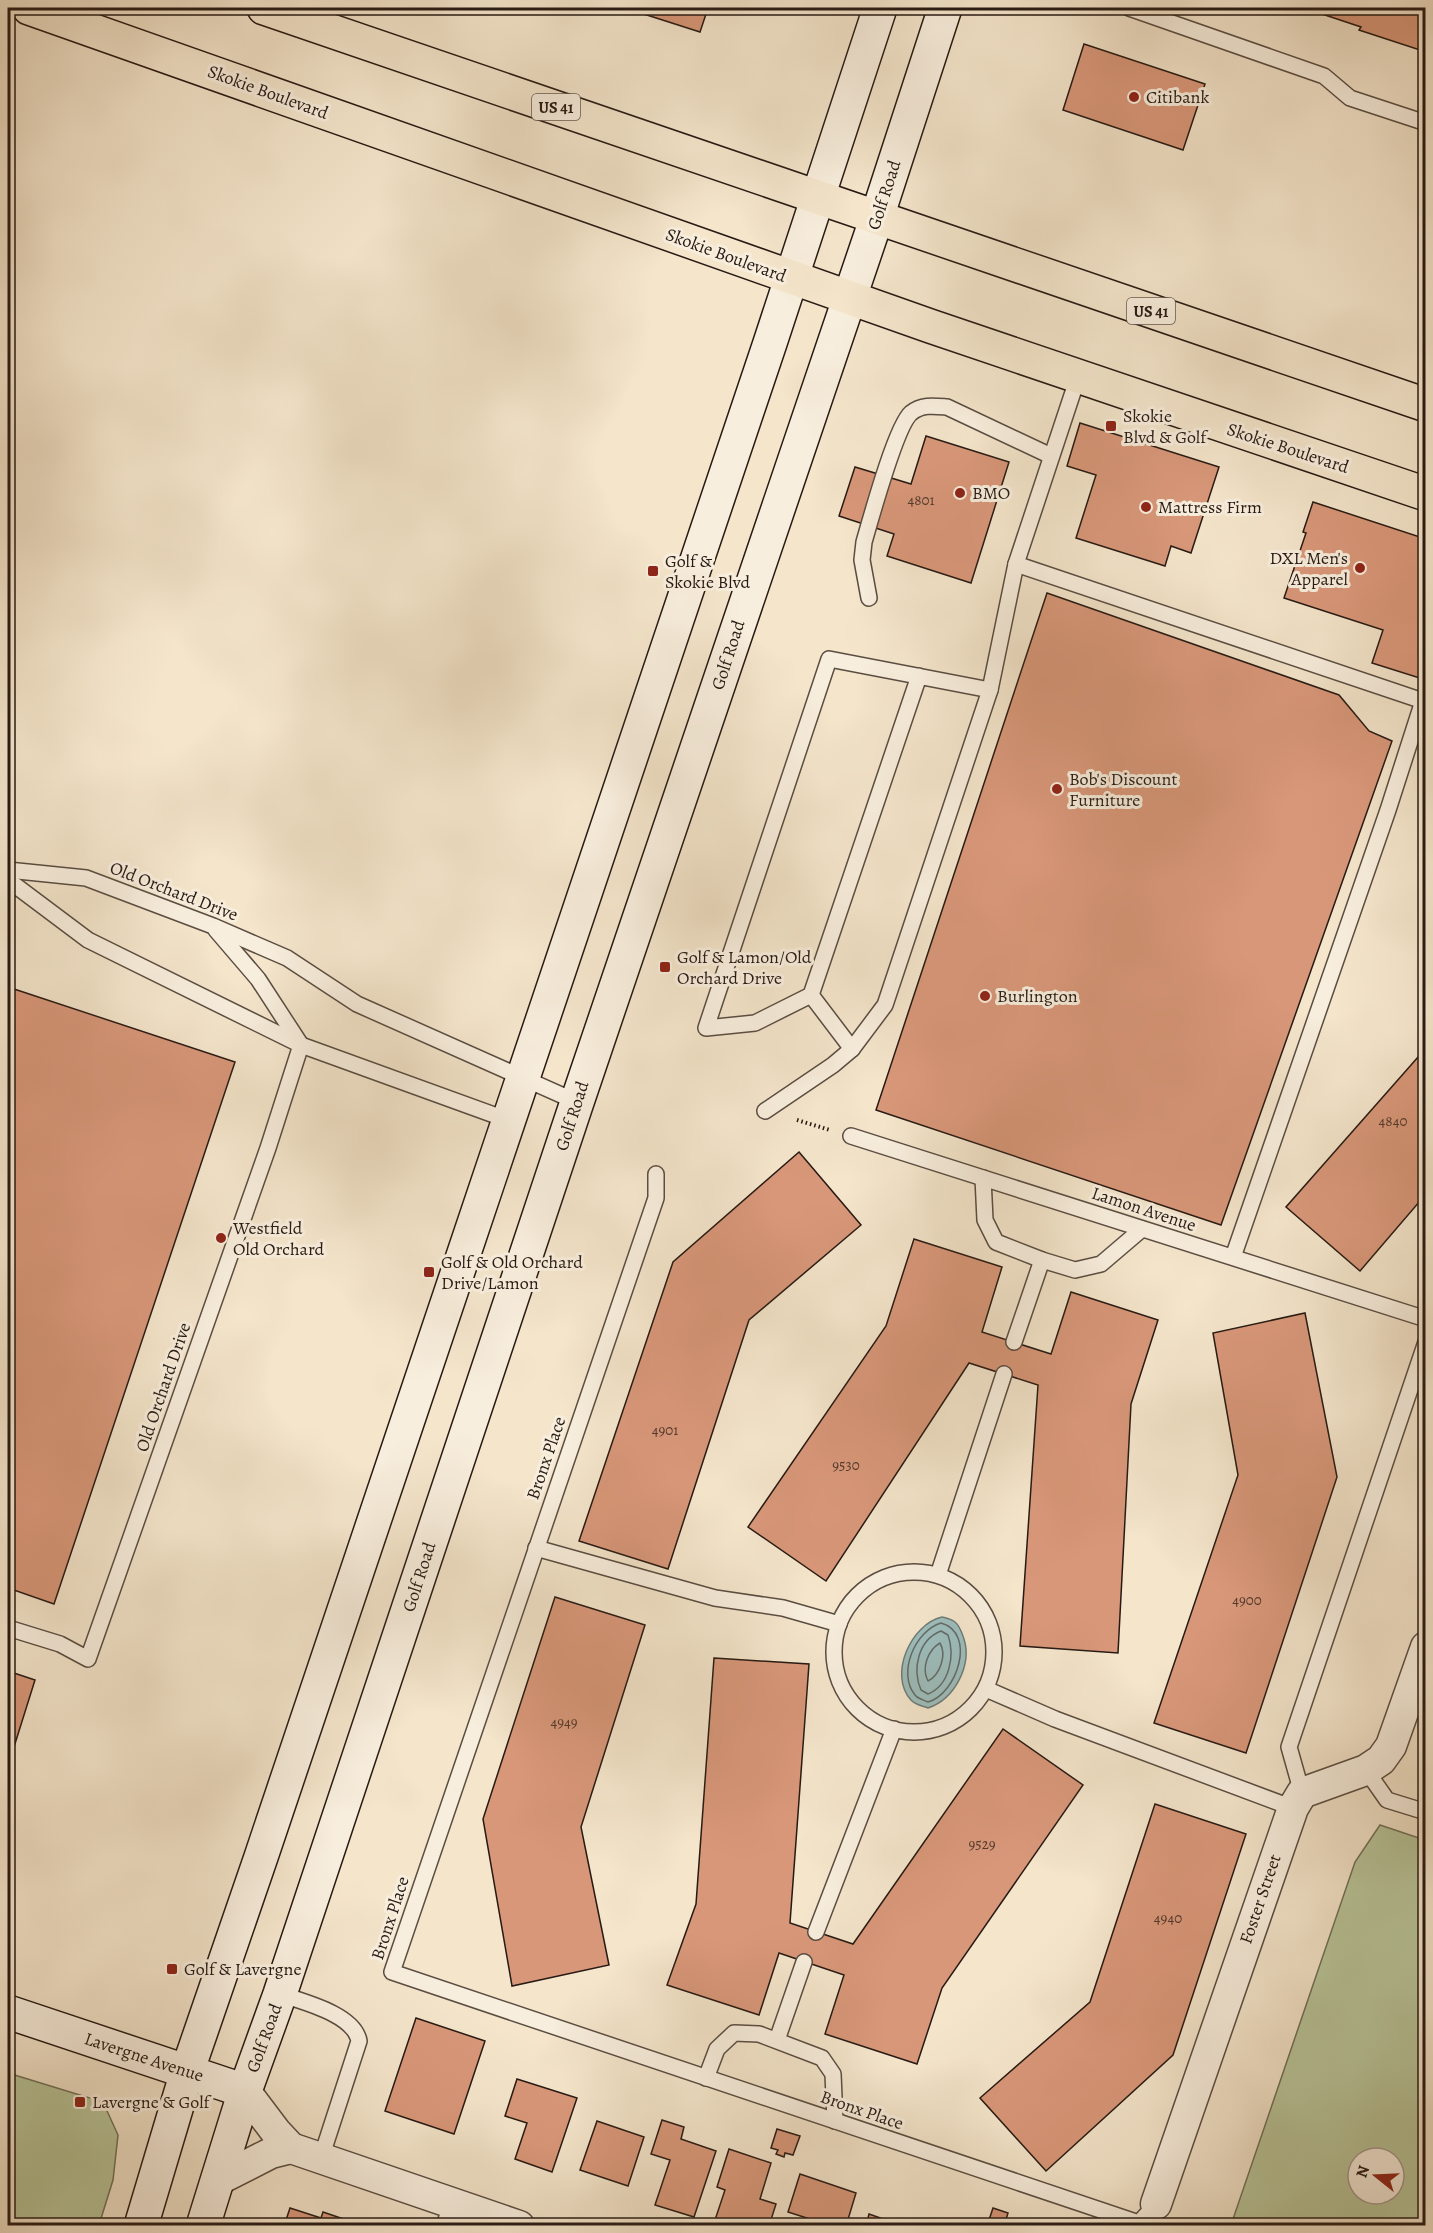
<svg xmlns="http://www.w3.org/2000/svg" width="1433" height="2233" font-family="Alegreya,serif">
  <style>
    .green { fill: #b8c59a; stroke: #707057; stroke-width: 1.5; fill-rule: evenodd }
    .water { fill: #9dbebd; stroke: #6e7c79; stroke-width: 1.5 }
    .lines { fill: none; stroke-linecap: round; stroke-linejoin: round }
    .shore { stroke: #626c68; stroke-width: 1.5 }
    .building { fill: #d89779; stroke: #271a14; stroke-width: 1.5 }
    .lane-casing { stroke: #5a4d42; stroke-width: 18 }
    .street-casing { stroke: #5a4d42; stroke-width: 33 }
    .secondary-casing { stroke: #271a14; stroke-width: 36 }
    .primary-casing { stroke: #271a14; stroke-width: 36 }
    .path { stroke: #271a14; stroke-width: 4; stroke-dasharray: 1.5 3; stroke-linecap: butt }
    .lane { stroke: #f8eedd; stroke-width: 15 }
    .street { stroke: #f8eedd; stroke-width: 30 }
    .secondary { stroke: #f8eedd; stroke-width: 33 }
    .primary { stroke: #f4e5cb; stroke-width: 33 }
    .poi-dot { fill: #8f2418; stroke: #f8eedd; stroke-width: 2 }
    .labels { text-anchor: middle; stroke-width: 6; stroke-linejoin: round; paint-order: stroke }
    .number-label { font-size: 15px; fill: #53392d }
    .shield { fill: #f8eedd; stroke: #665a50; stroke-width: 1.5 }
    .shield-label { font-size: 16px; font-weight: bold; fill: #271a14 }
    .street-label { font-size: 18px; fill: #271a14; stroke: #f8eedd }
    .poi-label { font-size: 18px; fill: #271a14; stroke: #f8eedd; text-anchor: start }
  </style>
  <rect width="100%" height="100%" fill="#f4e5cb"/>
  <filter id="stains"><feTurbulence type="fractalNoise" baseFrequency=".00333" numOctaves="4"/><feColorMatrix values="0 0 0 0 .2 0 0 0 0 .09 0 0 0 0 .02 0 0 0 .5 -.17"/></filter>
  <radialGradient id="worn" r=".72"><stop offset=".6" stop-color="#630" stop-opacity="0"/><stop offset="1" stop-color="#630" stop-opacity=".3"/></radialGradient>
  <g class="green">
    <path d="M1380 1825 1425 1840V2225H1231L1355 1862ZM1358 2158H1394V2194H1358Z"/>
    <polygon points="8,2073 103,2102 118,2135 113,2180 99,2225 8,2225"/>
  </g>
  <path class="water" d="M942 1617C946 1618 951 1619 955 1622 960 1626 962 1633 964 1639 972 1665 955 1699 928 1708 923 1706 915 1705 911 1700 888 1675 911 1624 942 1617Z"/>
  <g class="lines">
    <g class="shore">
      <path d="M941 1623C977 1633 957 1694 928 1702 924 1700 918 1699 915 1695 897 1673 915 1631 941 1623Z"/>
      <path d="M941 1631 948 1635C955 1655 950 1685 928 1694L921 1690C912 1669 918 1640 941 1631Z"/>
      <path d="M940 1643C947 1655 940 1675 928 1681 921 1668 928 1650 940 1643Z"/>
    </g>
  </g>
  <g class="building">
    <polygon points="625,8 708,8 700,32"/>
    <polygon points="1304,8 1426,8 1426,52 1359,30 1361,27"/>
    <polygon points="1084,44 1205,84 1183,150 1063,110"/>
    <polygon points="1080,423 1219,467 1191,553 1171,546 1165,566 1076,538 1096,475 1067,466"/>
    <polygon points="926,436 1009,462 971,583 887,556 894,534 839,516 855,467 911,484"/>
    <polygon points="1313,502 1426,539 1426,680 1372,663 1383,630 1284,598 1306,533 1303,532"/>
    <polygon points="1047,593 1339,695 1369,731 1392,741 1221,1225 876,1110"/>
    <polygon points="8,987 235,1062 54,1604 8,1588"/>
    <polygon points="1426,1048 1426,1194 1360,1271 1286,1207"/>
    <polygon points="799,1152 861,1225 749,1320 668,1569 579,1541 673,1262"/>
    <polygon points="914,1239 1002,1267 982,1332 1051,1354 1071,1292 1158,1320 1131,1404 1118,1653 1020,1646 1038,1385 969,1363 826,1581 748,1527 886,1326"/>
    <polygon points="1305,1313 1337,1477 1246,1753 1154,1723 1238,1475 1213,1333"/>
    <polygon points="555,1597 645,1625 581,1827 609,1965 512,1986 483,1819"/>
    <polygon points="714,1658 809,1664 790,1923 853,1944 1003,1729 1083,1785 942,1988 917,2064 825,2034 844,1975 779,1953 759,2015 667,1985 696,1904"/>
    <polygon points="8,1671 35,1680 8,1766"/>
    <polygon points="1155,1804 1246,1834 1173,2055 1046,2171 980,2098 1090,2002"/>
    <polygon points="416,2018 485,2041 454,2134 385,2111"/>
    <polygon points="517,2079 577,2098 552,2172 515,2159 527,2123 505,2116"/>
    <polygon points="662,2120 684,2127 681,2139 716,2151 694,2217 655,2205 670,2160 651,2154"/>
    <polygon points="597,2121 644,2137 628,2186 580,2170"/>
    <polygon points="777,2129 800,2136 793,2155 785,2153 784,2157 776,2154 778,2150 771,2148"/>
    <polygon points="729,2149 771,2163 760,2199 776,2204 769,2226 720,2226 714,2223 725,2190 717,2187"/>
    <polygon points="800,2174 856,2193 846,2226 808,2226 810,2219 788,2212"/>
    <polygon points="290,2208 321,2218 323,2212 361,2225 284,2226"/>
    <polygon points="993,2208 1008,2213 1004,2226 987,2226"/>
    <polygon points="869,2214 903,2226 866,2226"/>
  </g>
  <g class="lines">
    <defs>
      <g id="lane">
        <polyline points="1129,8 1324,76 1350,98 1426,123"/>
        <polyline points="1016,564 1426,702"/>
        <path d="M869 598 862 560 864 542C871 518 896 426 911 413 922 404 935 406 947 407L1051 456"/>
        <polyline points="919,676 811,995 755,1023 706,1028 829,659 990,690"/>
        <polyline points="8,870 86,878 213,926 287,958 357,1004 577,1102"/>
        <polyline points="8,880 88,940 301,1045 508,1120"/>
        <polyline points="216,930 258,979 301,1045"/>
        <polyline points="811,995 852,1049"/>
        <polyline points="765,1111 833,1065 852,1049 885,1005 990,690 1016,564 1078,377"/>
        <polyline points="851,1136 1426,1319"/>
        <polyline points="656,1174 656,1198 392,1972 1139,2223 1156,2204"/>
        <polyline points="983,1178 985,1220 996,1242 1042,1260 1075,1270 1101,1264 1142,1229"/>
        <polyline points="1233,1257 1388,810 1423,701"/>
        <polyline points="1014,1342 1042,1260"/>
        <polyline points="536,1548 715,1598 783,1608 839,1624"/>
        <circle cx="914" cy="1652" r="80"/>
        <polyline points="938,1575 1004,1374"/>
        <polyline points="8,1628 60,1644 88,1659 268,1148 301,1045"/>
        <polyline points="986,1689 1055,1719 1293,1808"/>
        <polyline points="1366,1770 1387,1800 1426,1812"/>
        <polyline points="1302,1793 1289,1747 1426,1342"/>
        <polyline points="816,1932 894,1729"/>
        <path d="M280 1994C303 2002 354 2014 359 2041L321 2158"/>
        <polyline points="777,2040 804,1962"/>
        <polyline points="706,2078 717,2049 734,2033 759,2034 822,2058 833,2074 835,2121"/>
        <polyline points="444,2226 452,2202"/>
      </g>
      <g id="street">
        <polyline points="245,2091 276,2132 291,2148 519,2226"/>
        <polyline points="218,2180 271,2153 291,2148"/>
        <polyline points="1156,2204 1293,1808 1302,1793 1366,1770 1381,1760 1391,1746 1426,1647"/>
      </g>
      <g id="secondary">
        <polyline points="8,2012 245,2091"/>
        <polyline points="141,2226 187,2072 261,1857 770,343 880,8"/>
        <polyline points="203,2226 245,2091 280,1994 577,1102 877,217 945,8"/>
      </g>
      <g id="primary">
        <polyline points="29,8 930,326 1426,494"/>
        <polyline points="264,8 1426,405"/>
      </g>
    </defs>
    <use href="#lane" class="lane-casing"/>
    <use href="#street" class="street-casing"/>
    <use href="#secondary" class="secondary-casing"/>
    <use href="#primary" class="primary-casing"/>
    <polyline class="path" points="797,1120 830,1130"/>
    <use href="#lane" class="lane"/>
    <use href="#street" class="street"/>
    <use href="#secondary" class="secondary"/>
    <use href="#primary" class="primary"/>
  </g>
  <g class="poi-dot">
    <circle cx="1134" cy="97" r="6"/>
    <rect x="1105" y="420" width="12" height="12" rx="3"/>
    <circle cx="960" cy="493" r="6"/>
    <circle cx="1146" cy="507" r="6"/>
    <circle cx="1360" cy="568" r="6"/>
    <rect x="647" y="565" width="12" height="12" rx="3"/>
    <circle cx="1057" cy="789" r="6"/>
    <rect x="659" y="961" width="12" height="12" rx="3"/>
    <circle cx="985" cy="996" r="6"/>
    <circle cx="221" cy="1238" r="6"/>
    <rect x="423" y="1266" width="12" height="12" rx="3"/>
    <rect x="166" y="1963" width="12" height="12" rx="3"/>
    <rect x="74" y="2096" width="12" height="12" rx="3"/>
  </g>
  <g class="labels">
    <g class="number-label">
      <text x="921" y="505">4801</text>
      <text x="1393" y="1126">4840</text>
      <text x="665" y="1435">4901</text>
      <text x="846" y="1470">9530</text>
      <text x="1247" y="1605">4900</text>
      <text x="564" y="1727">4949</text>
      <text x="982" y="1849">9529</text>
      <text x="1168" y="1923">4940</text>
    </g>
    <g class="shield">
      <rect x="532" y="94" width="48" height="26" rx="4.5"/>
      <rect x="1127" y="298" width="48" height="26" rx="4.5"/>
    </g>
    <g class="shield-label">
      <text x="556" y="113">US 41</text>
      <text x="1151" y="317">US 41</text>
    </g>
    <g class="street-label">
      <text transform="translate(268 92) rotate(20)" y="6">Skokie Boulevard</text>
      <text transform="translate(884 195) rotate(-72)" y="6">Golf Road</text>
      <text transform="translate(726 255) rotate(20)" y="6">Skokie Boulevard</text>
      <text transform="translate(1288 448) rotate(18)" y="6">Skokie Boulevard</text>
      <text transform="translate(728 655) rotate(-72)" y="6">Golf Road</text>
      <text transform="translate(174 891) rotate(21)" y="6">Old Orchard Drive</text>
      <text transform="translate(572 1116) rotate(-72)" y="6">Golf Road</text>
      <text transform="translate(1144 1209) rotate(18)" y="6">Lamon Avenue</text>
      <text transform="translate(163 1387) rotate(-71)" y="6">Old Orchard Drive</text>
      <text transform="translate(546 1458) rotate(-71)" y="6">Bronx Place</text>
      <text transform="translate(419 1577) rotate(-72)" y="6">Golf Road</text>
      <text transform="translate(1260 1899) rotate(-71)" y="6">Foster Street</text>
      <text transform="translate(390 1918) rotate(-72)" y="6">Bronx Place</text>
      <text transform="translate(264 2038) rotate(-70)" y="6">Golf Road</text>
      <text transform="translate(144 2057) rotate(18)" y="6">Lavergne Avenue</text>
      <text transform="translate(862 2110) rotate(19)" y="6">Bronx Place</text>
    </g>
    <g class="poi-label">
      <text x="1146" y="103">Citibank</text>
      <text x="1123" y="422">Skokie<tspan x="1123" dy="21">Blvd &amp; Golf</tspan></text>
      <text x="972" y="499">BMO</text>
      <text x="1158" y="513">Mattress Firm</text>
      <text x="1348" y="564" text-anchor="end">DXL Men's<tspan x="1348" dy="21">Apparel</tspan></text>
      <text x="665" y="567">Golf &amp;<tspan x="665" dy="21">Skokie Blvd</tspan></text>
      <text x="1069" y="785">Bob's Discount<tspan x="1069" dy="21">Furniture</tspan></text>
      <text x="677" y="963">Golf &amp; Lamon/Old<tspan x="677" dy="21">Orchard Drive</tspan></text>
      <text x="997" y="1002">Burlington</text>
      <text x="233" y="1234">Westfield<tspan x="233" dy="21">Old Orchard</tspan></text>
      <text x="441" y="1268">Golf &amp; Old Orchard<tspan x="441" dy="21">Drive/Lamon</tspan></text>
      <text x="184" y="1975">Golf &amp; Lavergne</text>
      <text x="92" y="2108">Lavergne &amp; Golf</text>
    </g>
  </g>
  <rect width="1433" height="2233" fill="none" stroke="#f4e5cb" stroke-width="30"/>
  <rect x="9" y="9" width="1415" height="2215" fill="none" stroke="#271a14" stroke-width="3"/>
  <rect x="15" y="15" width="1403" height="2203" fill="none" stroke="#271a14" stroke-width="1.5"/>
  <g transform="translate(1376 2176) rotate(288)"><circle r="28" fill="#f8eedd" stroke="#a4998d" stroke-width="1.5"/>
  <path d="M0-4.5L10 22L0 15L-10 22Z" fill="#8f2418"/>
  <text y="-9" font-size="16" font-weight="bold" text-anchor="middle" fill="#271a14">N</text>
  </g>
  <rect width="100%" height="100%" filter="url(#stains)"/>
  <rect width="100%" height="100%" fill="url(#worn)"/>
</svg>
